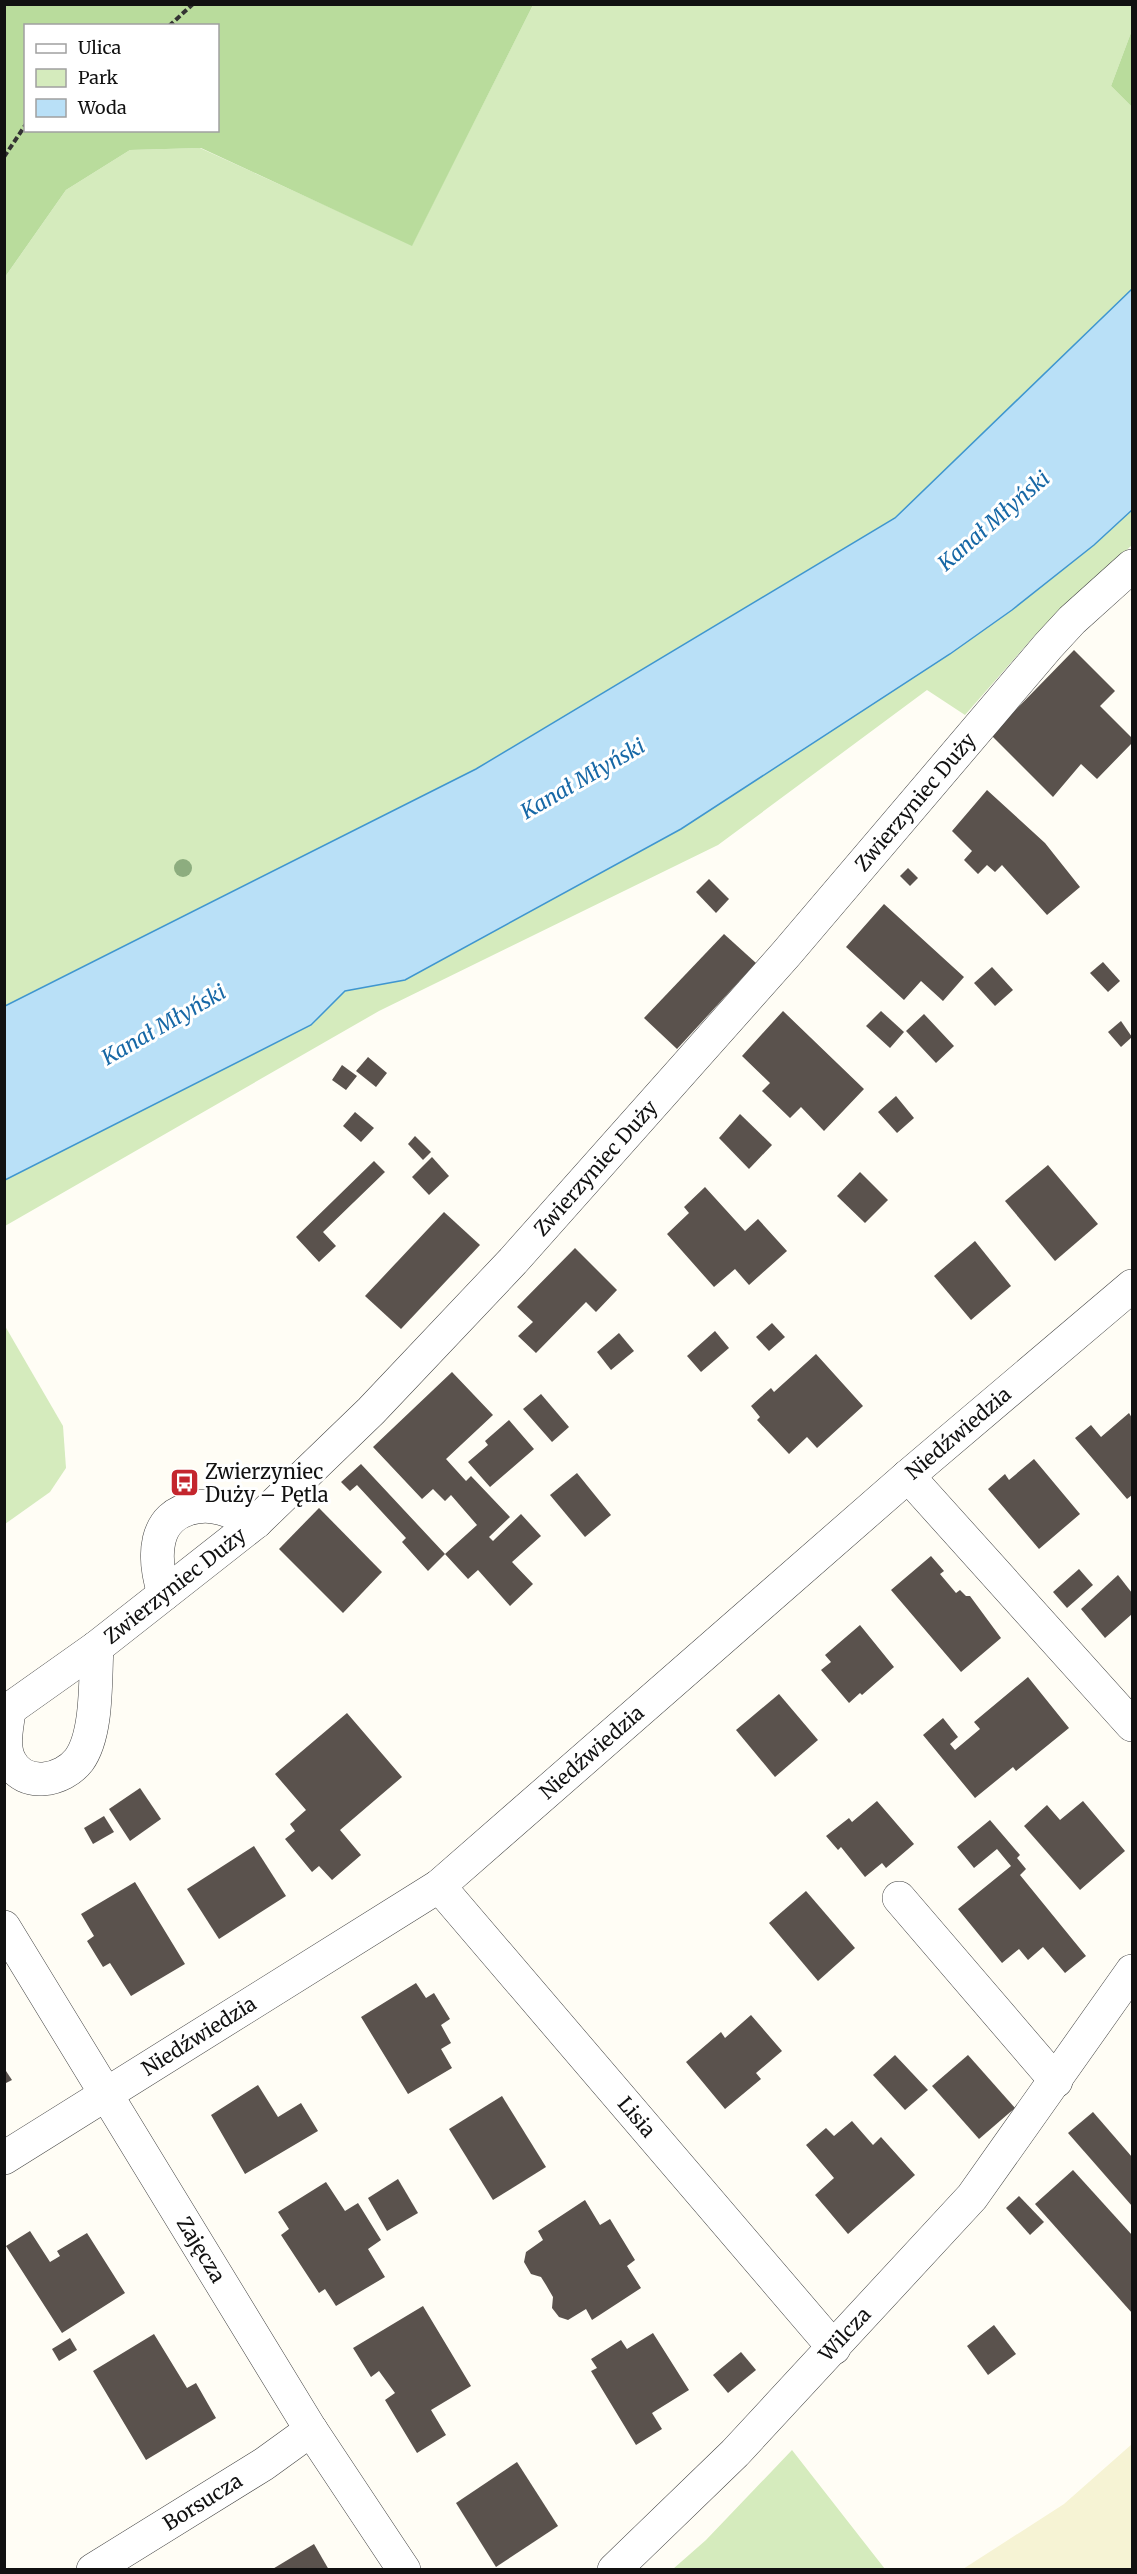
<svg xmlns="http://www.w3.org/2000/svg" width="1137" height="2574" font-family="Merriweather,serif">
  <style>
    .farmland { fill: #f6f3d4 }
    .green { fill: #d5ebbd }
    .forest { fill: #b9dc9c; fill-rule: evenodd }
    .water { fill: #b9e0f7; stroke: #3f96cf; stroke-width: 1.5 }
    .building { fill: #5a524d }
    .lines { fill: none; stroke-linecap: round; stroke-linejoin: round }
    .minor-casing { stroke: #444; stroke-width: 34 }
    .path { stroke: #333; stroke-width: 4; stroke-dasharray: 6 3; stroke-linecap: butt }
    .minor { stroke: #fff; stroke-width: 33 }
    .tree { fill: #8dad7f }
    .labels { text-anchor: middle; stroke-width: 6; stroke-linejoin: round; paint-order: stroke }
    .street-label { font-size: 20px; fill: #111; stroke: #fff }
    .poi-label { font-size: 20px; fill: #111; stroke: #fff; text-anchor: start }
    .water-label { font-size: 21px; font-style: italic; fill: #1768a6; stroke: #fff }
  </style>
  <rect width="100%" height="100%" fill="#fffdf5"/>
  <polygon class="farmland" points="1132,2444 1132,2569 963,2569 1064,2504"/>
  <g class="green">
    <polygon points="533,5 1132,5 1132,30 1111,86 1132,107 1132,289 895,518 476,769 5,1006 5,277 66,190 130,150 200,148 412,245"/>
    <polygon points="1132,510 1132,545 1035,635 965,715 927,690 718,845 379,1011 5,1226 5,1180 311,1025 345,991 405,980 681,829 950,654 1012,610 1094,545"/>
    <polygon points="5,1326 63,1426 66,1468 50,1492 5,1524"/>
    <polygon points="792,2450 885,2569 673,2569 706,2540"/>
  </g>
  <g class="forest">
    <path d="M5 4H533V5L412 246 201 148 130 150 66 190 5 277ZM26 26H218V130H26Z"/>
    <polygon points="1132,30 1132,107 1111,86"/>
  </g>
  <polygon class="water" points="1132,289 1132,510 1094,545 1012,610 950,654 681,829 405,980 345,991 311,1025 5,1180 5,1006 476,769 895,518"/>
  <g class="building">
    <polygon points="1074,650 1115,691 1100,706 1132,738 1132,743 1097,779 1081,764 1053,797 991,735"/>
    <polygon points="987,790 1045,843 1080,887 1047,915 1002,865 995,872 987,865 978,874 964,860 972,851 952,831"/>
    <polygon points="908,868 918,878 910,886 900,876"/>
    <polygon points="709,879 729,899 716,913 696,892"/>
    <polygon points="884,904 964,977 943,1001 921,981 904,1000 846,947"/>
    <polygon points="724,934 756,963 677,1049 644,1018"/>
    <polygon points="1103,962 1120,981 1108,992 1090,973"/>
    <polygon points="992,967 1013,990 995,1006 974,983"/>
    <polygon points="783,1011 864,1089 824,1131 801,1107 790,1118 762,1091 770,1083 742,1056"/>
    <polygon points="881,1011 904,1032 890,1048 866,1026"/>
    <polygon points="924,1014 954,1046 936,1063 906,1031"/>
    <polygon points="1121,1021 1132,1037 1121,1047 1108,1032"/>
    <polygon points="368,1057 387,1073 376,1087 356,1071"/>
    <polygon points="342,1065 357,1076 346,1090 332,1080"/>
    <polygon points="896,1096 914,1118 897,1133 878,1112"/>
    <polygon points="355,1112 374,1128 361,1142 343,1126"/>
    <polygon points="740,1114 772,1145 749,1169 719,1138"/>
    <polygon points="415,1136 431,1152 423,1160 408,1144"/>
    <polygon points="432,1157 449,1176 429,1195 412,1177"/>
    <polygon points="374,1161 385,1172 323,1232 336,1246 319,1262 296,1237"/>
    <polygon points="1048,1165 1098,1224 1055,1261 1005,1201"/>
    <polygon points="860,1172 888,1200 865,1223 837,1196"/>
    <polygon points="705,1187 745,1231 758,1219 787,1251 749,1285 735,1269 714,1287 667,1234 689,1213 684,1207"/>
    <polygon points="444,1212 480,1245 401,1329 365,1296"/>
    <polygon points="975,1241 1011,1286 971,1320 934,1276"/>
    <polygon points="575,1248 617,1290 596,1312 586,1302 536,1353 518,1336 533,1322 517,1307"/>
    <polygon points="772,1323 785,1337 769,1351 756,1337"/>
    <polygon points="715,1331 729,1348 701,1372 687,1356"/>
    <polygon points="619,1333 634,1351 611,1370 597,1352"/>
    <polygon points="816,1354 863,1406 817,1448 807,1437 789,1454 757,1420 760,1417 751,1406 771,1388 774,1392"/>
    <polygon points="452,1372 493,1415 446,1459 466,1481 471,1476 510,1517 489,1537 493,1541 521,1514 541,1536 512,1562 533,1584 510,1606 478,1570 468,1579 445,1554 477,1525 451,1495 445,1501 433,1489 422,1499 373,1447"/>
    <polygon points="541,1394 569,1427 552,1442 523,1409"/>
    <polygon points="1129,1413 1132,1418 1132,1495 1127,1499 1075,1438 1091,1425 1101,1437"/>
    <polygon points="509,1420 534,1449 490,1487 468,1462 488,1445 485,1441"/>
    <polygon points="1034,1459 1080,1514 1039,1549 988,1489 1005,1474 1009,1480"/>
    <polygon points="361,1464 445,1554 428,1571 402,1542 406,1538 357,1485 350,1491 341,1482"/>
    <polygon points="577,1473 611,1515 585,1537 550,1495"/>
    <polygon points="319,1508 382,1572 343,1613 279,1549"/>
    <polygon points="931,1556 944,1571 940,1574 956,1593 960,1590 966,1596 970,1596 1001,1638 961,1672 891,1590"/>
    <polygon points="1079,1569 1093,1585 1067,1608 1053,1592"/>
    <polygon points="1118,1575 1132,1593 1132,1614 1105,1638 1081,1609"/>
    <polygon points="860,1625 894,1667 862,1695 860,1693 849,1703 821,1670 831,1662 825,1655"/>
    <polygon points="1028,1677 1069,1728 1016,1771 1013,1767 975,1798 923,1735 943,1718 958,1737 950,1744 955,1750 980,1729 974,1722"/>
    <polygon points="779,1694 818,1740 775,1777 736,1730"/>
    <polygon points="347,1713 402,1777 340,1830 361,1855 332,1880 319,1866 312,1872 285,1839 295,1831 290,1824 306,1810 275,1774"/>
    <polygon points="140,1788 161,1819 130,1841 109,1809"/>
    <polygon points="877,1801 914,1844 886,1868 882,1863 865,1877 841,1847 838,1850 826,1836 849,1818 852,1822"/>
    <polygon points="1083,1801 1125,1851 1080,1890 1024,1826 1047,1805 1060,1820"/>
    <polygon points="104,1816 114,1832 93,1844 84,1828"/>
    <polygon points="990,1820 1020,1855 1017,1858 1026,1869 1020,1875 1086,1956 1065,1973 1043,1947 1028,1960 1019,1949 1002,1963 958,1909 1011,1866 997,1849 974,1868 957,1847"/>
    <polygon points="254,1846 286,1896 219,1939 187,1889"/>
    <polygon points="135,1882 185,1964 131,1996 110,1963 103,1967 87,1941 94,1936 81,1914"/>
    <polygon points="806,1891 855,1948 818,1981 769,1923"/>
    <polygon points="416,1983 426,1998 434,1993 450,2019 441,2025 451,2043 441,2049 452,2068 408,2094 361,2017"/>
    <polygon points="751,2015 782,2051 756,2073 761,2079 725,2109 686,2062 721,2032 725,2038"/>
    <polygon points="895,2055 928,2090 905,2110 873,2075"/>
    <polygon points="968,2055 1015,2108 979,2139 932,2086"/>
    <polygon points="4,2068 12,2080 4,2084"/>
    <polygon points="258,2085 278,2117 301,2103 318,2131 245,2174 211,2115"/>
    <polygon points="502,2096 546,2167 493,2200 449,2129"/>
    <polygon points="1093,2112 1132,2157 1132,2206 1068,2133"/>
    <polygon points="852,2121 873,2145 881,2137 915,2175 848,2234 815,2195 834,2178 806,2145 826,2128 834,2136"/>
    <polygon points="1073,2170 1132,2235 1132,2313 1035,2204"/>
    <polygon points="398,2179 418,2213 387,2231 368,2198"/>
    <polygon points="326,2182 345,2211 358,2203 381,2240 368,2249 385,2277 336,2306 325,2289 319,2293 281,2235 289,2229 278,2212"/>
    <polygon points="1019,2196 1044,2222 1030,2235 1006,2208"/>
    <polygon points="585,2200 600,2225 610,2219 635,2260 627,2266 641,2288 592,2320 586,2309 568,2320 559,2317 552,2308 553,2297 546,2285 541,2277 531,2274 524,2262 526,2252 543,2240 538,2231"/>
    <polygon points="30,2231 50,2262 60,2256 57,2251 87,2233 125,2293 62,2333 6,2246"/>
    <polygon points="423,2306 471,2386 431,2410 446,2435 417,2453 385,2400 395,2393 379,2371 371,2377 353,2348"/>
    <polygon points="994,2325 1016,2354 988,2375 967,2346"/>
    <polygon points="653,2333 689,2390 652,2413 662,2429 636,2445 591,2371 597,2368 591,2359 621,2340 627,2349"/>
    <polygon points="154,2334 187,2388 196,2383 216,2418 146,2460 93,2371"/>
    <polygon points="70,2338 77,2350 59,2361 52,2349"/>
    <polygon points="741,2352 756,2370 728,2393 713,2375"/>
    <polygon points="517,2462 558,2526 496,2567 456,2503"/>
    <polygon points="314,2544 329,2570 271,2570"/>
  </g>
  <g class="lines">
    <defs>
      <g id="minor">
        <polyline points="908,1476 1132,1725"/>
        <path d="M164 1594C153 1559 151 1514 197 1507 217 1503 238 1515 256 1522"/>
        <path d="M9 1711C7 1727 2 1746 10 1761 24 1789 63 1781 79 1760 98 1734 95 1679 97 1647"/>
        <path id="s1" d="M4 1713 97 1647 256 1522 371 1411 513 1261 786 954 1048 646 1072 620 1132 566"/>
        <path id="s2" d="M439 1886 834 2348"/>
        <polyline points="899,1898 1056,2081"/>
        <path id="s3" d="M4 1927 311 2430 404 2570"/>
        <path id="s4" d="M4 2158 439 1886 908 1476 1132 1286"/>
        <path id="s5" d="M93 2570 264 2464 311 2430"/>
        <path id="s6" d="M614 2570 735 2453 972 2197 1132 1971"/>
      </g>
    </defs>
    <use href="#minor" class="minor-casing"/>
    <g class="path">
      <polyline points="169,26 193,4"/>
      <polyline points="4,157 26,124"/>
    </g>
    <use href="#minor" class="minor"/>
  </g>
  <circle class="tree" cx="183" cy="868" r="9"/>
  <defs>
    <symbol id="bus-square" viewBox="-11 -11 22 22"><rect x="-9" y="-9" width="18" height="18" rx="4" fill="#c4262e" stroke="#fff"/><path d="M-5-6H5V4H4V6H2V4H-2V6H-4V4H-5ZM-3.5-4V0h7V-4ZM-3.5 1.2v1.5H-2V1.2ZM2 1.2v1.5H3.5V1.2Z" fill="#fff"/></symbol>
  </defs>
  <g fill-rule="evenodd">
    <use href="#bus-square" x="168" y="1466" width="33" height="33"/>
  </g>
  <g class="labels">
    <g class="street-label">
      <text dy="7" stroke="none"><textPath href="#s1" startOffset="1293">Zwierzyniec Duży</textPath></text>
      <text dy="7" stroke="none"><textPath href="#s1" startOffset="807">Zwierzyniec Duży</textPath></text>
      <text dy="7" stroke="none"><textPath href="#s4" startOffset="1202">Niedźwiedzia</textPath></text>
      <text dy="7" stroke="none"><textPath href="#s1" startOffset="213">Zwierzyniec Duży</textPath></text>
      <text dy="7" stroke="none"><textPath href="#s4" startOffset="716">Niedźwiedzia</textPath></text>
      <text dy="7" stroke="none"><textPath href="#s4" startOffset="230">Niedźwiedzia</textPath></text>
      <text dy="7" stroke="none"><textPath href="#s2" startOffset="304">Lisia</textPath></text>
      <text dy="7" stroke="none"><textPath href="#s3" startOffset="378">Zajęcza</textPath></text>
      <text dy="7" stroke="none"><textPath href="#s6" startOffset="330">Wilcza</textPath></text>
      <text dy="7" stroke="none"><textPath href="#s5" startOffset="129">Borsucza</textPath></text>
    </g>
    <g class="poi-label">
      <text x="205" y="1479">Zwierzyniec<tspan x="205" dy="23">Duży – Pętla</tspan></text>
    </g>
    <g class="water-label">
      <text transform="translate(994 521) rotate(-41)" y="7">Kanał Młyński</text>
      <text transform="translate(583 779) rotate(-30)" y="7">Kanał Młyński</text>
      <text transform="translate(164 1025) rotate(-30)" y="7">Kanał Młyński</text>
    </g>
  </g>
  <rect width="1137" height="2574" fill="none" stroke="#111111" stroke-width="12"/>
  <rect x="24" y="24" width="195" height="108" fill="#ffffff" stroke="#a0a0a0" stroke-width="1.5"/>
  <rect x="36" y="44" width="30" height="9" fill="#ffffff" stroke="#a0a0a0" stroke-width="1.5"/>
  <text x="78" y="54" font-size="18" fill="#111111">Ulica</text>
  <rect x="36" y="69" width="30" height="18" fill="#d5ebbd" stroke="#a0a0a0" stroke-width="1.5"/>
  <text x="78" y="84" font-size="18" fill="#111111">Park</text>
  <rect x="36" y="99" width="30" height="18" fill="#b9e0f7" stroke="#a0a0a0" stroke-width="1.5"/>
  <text x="78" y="114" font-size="18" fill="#111111">Woda</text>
</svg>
